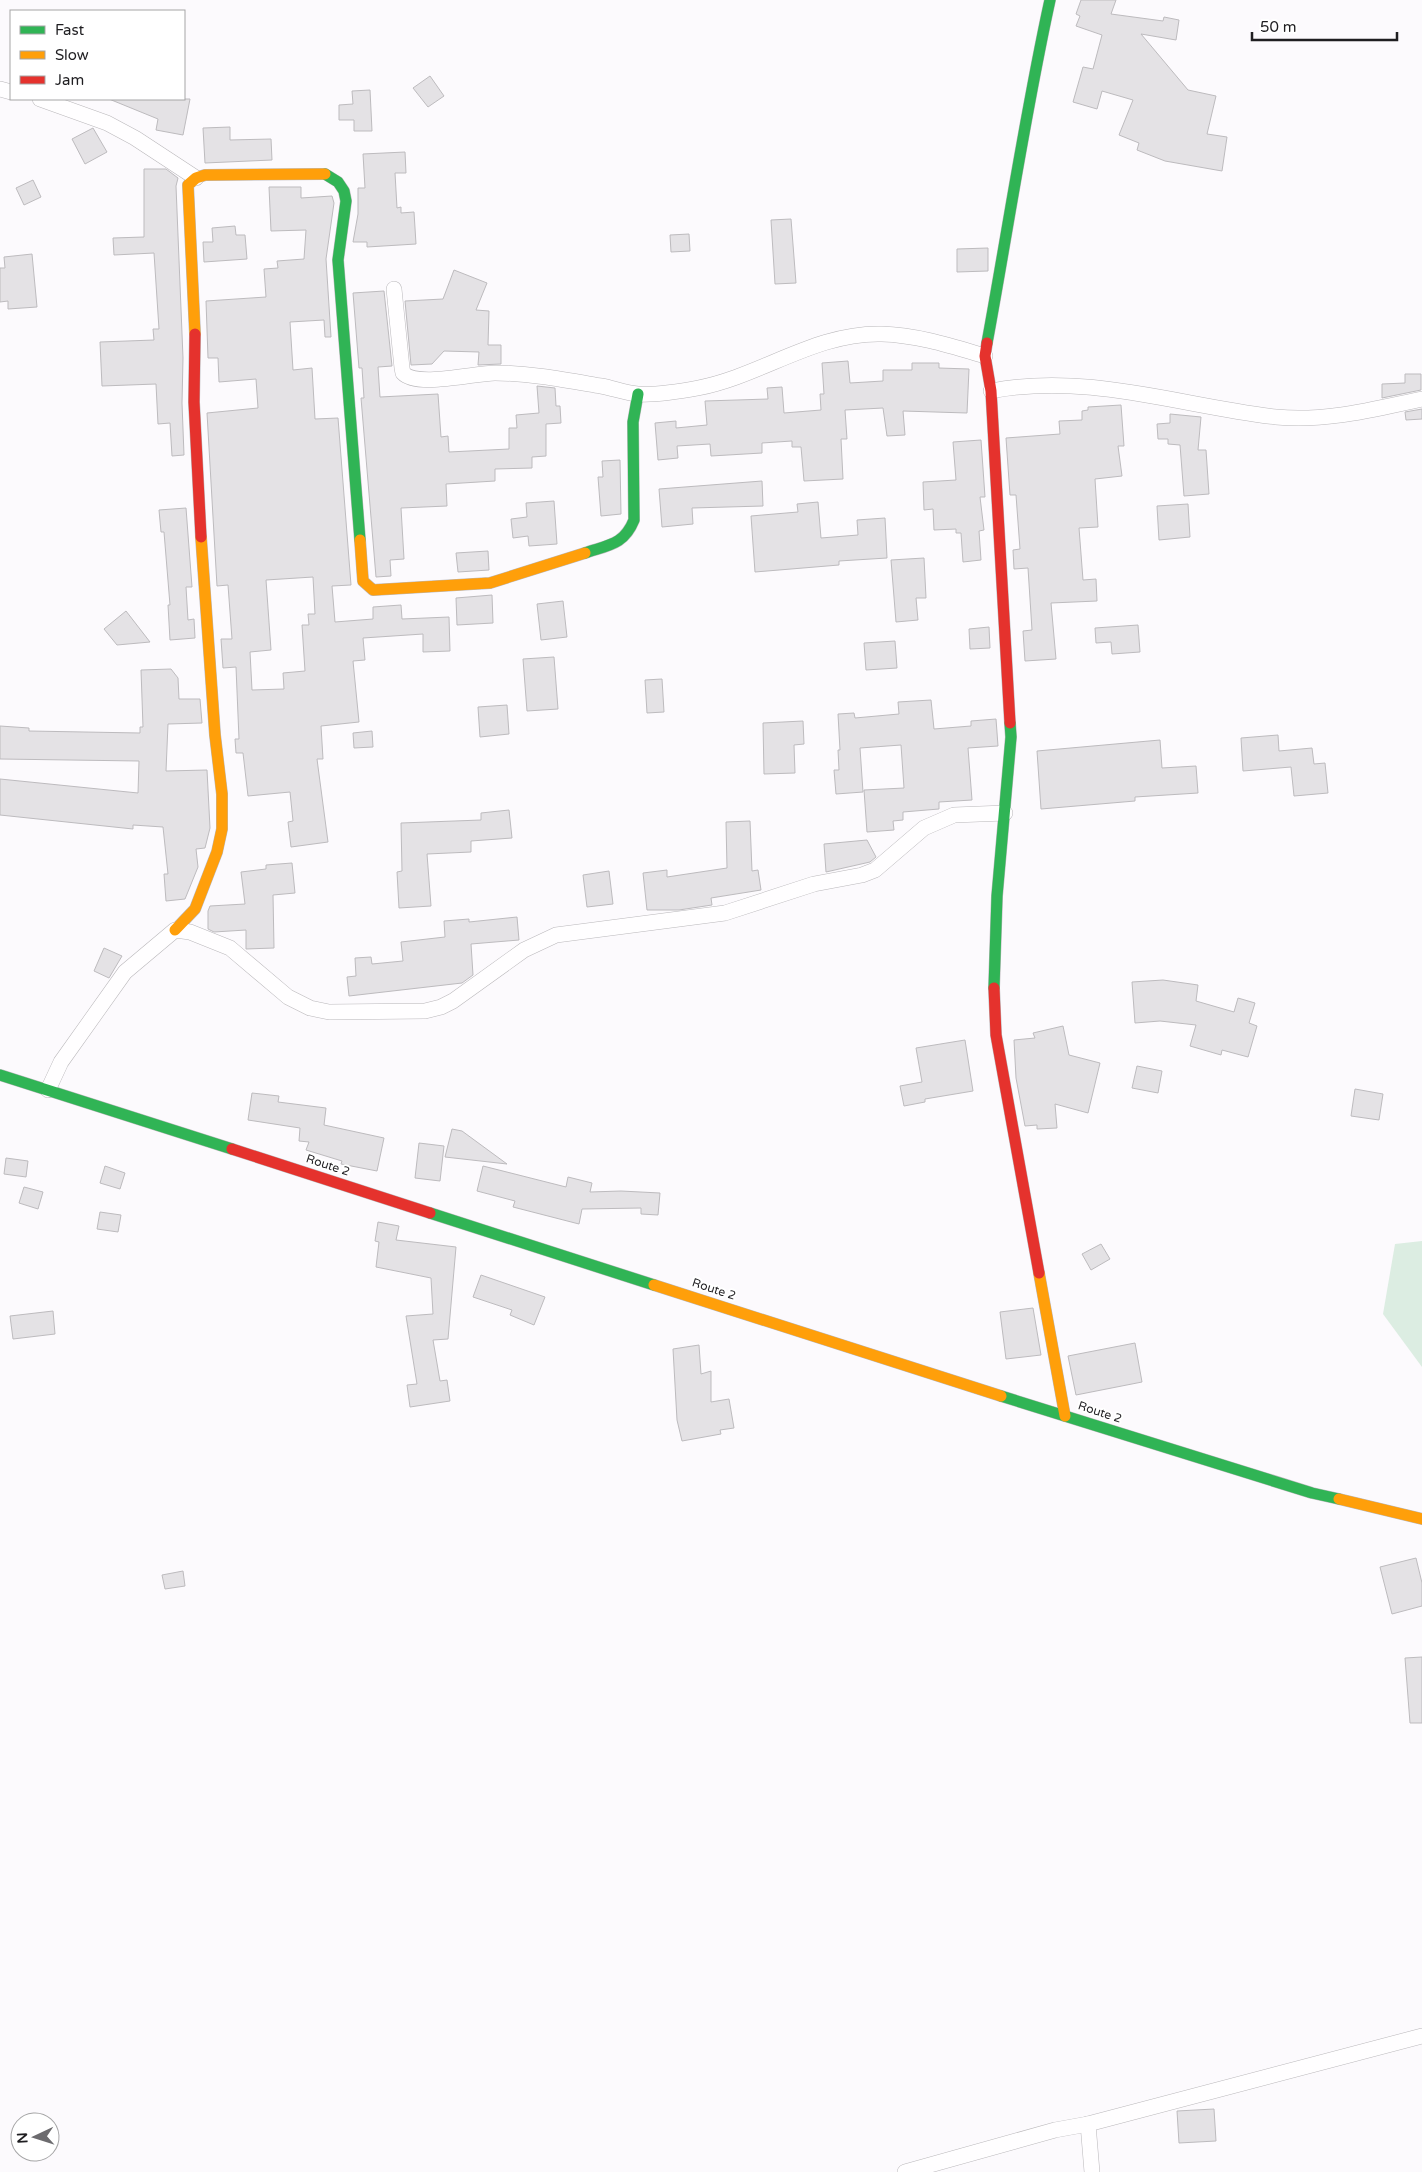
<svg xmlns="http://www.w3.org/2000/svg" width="1422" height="2172" font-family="'Varela Round',sans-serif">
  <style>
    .green { fill: #dcede2 }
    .building { fill: #e4e2e5; stroke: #bdbbbe; fill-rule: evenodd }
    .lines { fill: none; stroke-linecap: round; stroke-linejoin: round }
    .street-casing { stroke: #bab8bb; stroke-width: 16 }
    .fast-casing { stroke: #bab8bb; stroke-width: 12 }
    .slow-casing { stroke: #bab8bb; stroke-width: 12 }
    .jam-casing { stroke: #bab8bb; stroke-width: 12 }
    .street { stroke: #fffeff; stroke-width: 15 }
    .fast { stroke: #30b455; stroke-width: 11 }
    .slow { stroke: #ff9f0a; stroke-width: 11 }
    .jam { stroke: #e5322d; stroke-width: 11 }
    .labels { text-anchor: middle; stroke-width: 4; stroke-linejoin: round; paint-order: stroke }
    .street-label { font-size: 12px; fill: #1f1e21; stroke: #fff }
  </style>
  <rect width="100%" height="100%" fill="#fcfafd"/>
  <polygon class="green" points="1422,1241 1422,1367 1383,1314 1395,1244"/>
  <g class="building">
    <polygon points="1081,0 1116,0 1111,14 1163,21 1164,17 1179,20 1176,40 1141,34 1188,90 1216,96 1207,134 1227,137 1222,171 1165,161 1137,150 1139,143 1119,135 1133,100 1102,91 1097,109 1073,102 1083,67 1093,69 1102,35 1076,26 1080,16 1076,14"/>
    <polygon points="430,76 444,96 428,107 413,88"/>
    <polygon points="370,90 372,131 354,131 354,120 339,120 339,105 353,104 352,91"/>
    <polygon points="109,99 190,99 183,135 156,130 158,119"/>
    <polygon points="230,127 230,140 271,139 272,160 205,163 203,128"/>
    <polygon points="93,128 107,152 85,164 72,139"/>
    <polygon points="405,152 406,173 395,173 397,208 401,207 401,213 414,212 416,244 367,247 367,242 353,242 358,214 358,188 365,188 363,154"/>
    <polygon points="144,169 166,169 178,178 176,186 183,358 182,403 184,455 172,456 170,423 158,424 156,384 102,386 100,342 154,340 153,329 159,329 154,253 114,255 113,238 144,237"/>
    <polygon points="33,180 41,197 24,205 16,188"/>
    <path d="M269 187H301V198L332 196 334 203 326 259 331 337H325L324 320 290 322 293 370 312 368 315 419 338 418 351 585 332 586 335 622 373 619V607L401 605 402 619 449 617 450 651 423 652V634L363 638 365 660 353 661 359 722 321 726 323 759H317L328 842 291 847 288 822 293 821 290 792 248 796 243 753H236L235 739H239L236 667 223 668 221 639H232L228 585 217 586 207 413 258 408 256 379 219 382 218 358H208L206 301 266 297 264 269 278 268 277 261 304 259 306 230 271 231ZM313 577 315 614H308L309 625H302L305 671 283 673 284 689 252 690 250 652 271 650 266 580Z"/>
    <polygon points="791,219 796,283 775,284 771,220"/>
    <polygon points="235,226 236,235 245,235 247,259 204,262 203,242 213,242 212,228"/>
    <polygon points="689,234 690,251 671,252 670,235"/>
    <polygon points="988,248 988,271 957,272 957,249"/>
    <polygon points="32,254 37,307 8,309 8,301 0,302 0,268 5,268 4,257"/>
    <polygon points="454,270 487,283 476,310 489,311 488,345 501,345 501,364 478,365 479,352 444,351 432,364 411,365 405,301 443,299"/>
    <polygon points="384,291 392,366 378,367 380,397 438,394 441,437 448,436 449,452 509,449 509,428 517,428 516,415 539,413 537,386 555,388 556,406 560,406 561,423 546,424 546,456 532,457 532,468 495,469 495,481 446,484 447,506 401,508 404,559 390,560 391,576 376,577 361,398 364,398 362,368 359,368 353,293"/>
    <polygon points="848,361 850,383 883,381 883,370 912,370 912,363 939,363 939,368 969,369 967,413 903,411 905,435 887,436 883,408 845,410 847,439 841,439 843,479 804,481 801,447 792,447 792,441 762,443 762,453 711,456 710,444 677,446 678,458 658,460 655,423 676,421 676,428 707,425 705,401 768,399 767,388 782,387 784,413 821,410 820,394 824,394 822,363"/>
    <polygon points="1405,374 1421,374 1421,390 1382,398 1382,384 1405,383"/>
    <polygon points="1121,405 1124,446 1118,446 1122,476 1095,479 1098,527 1079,528 1083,580 1096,579 1097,601 1051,603 1056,659 1025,661 1023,631 1032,630 1028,568 1014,569 1013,550 1020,549 1016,495 1010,495 1006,438 1060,434 1059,421 1082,420 1082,411 1088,410 1088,407"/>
    <polygon points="1422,409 1422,419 1406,420 1405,412"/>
    <polygon points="1170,414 1201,417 1198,450 1206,450 1209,494 1184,496 1180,445 1168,444 1168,439 1158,439 1157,424 1170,423"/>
    <polygon points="981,440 985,497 980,497 984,530 979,531 981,560 963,562 961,533 956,533 956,529 934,530 933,509 924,510 923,482 956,480 953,442"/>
    <polygon points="620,460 621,514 601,516 598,477 603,477 602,461"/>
    <polygon points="762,481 763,506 692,508 693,524 662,527 659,489"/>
    <polygon points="554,501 557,544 529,546 528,536 513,538 511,519 527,517 526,503"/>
    <polygon points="818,502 821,538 858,535 857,520 885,518 887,558 839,561 839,565 755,572 751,516 798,512 797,504"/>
    <polygon points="1188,504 1190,537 1159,540 1157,506"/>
    <polygon points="186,508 192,587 186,587 188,620 194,619 195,638 170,640 168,605 170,605 164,532 161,532 159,510"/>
    <polygon points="488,551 489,570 458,572 456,553"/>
    <polygon points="924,558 926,598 916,598 918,620 896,622 891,560"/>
    <polygon points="492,595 493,623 457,625 456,598"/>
    <polygon points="563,601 567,637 541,640 537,604"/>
    <polygon points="126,611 150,642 117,645 104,629"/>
    <polygon points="1138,625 1140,652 1112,654 1111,642 1096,643 1095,628"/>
    <polygon points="989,627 990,648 970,649 969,629"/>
    <polygon points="895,641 897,668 866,670 864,643"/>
    <polygon points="554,657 558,709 527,711 523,659"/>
    <polygon points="171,669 178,678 179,699 200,699 202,723 168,724 166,771 207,770 210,828 205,848 196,849 198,867 185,899 166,901 164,874 168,874 163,827 133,825 133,829 0,815 0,779 138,793 139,761 0,759 0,726 29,728 29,731 140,733 140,727 143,727 141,670"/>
    <polygon points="662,679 664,712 647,713 645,680"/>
    <polygon points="931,700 934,729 971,726 971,721 996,719 998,746 968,748 972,800 939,802 939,809 903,812 903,820 893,821 894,830 867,832 864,790 904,788 901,745 860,748 863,792 836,794 834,770 839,770 838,750 840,750 838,714 854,713 855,718 899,714 898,702"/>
    <polygon points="507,705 509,734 480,737 478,707"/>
    <polygon points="803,721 804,744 794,745 795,773 764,774 763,723"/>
    <polygon points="372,731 373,747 354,748 353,733"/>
    <polygon points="1278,735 1279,751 1312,748 1314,764 1325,763 1328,793 1294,796 1291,767 1243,771 1241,738"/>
    <polygon points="1160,740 1162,768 1196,766 1198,793 1135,797 1135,801 1041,809 1037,751"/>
    <polygon points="509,810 512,838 471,841 471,852 427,854 431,906 399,908 397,872 402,871 401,823 481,820 481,813"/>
    <polygon points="750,821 752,871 758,870 761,890 711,898 712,905 679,910 647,910 643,873 667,870 667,877 727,868 726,822"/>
    <polygon points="867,840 876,857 870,862 826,872 824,844"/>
    <polygon points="292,863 295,893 273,895 274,948 246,949 246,930 214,932 208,929 208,911 210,906 245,904 241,872 266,869 266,865"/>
    <polygon points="609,871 613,904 587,907 583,875"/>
    <polygon points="517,917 519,940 471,944 473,975 462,983 349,996 347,977 356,976 355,958 371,957 372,964 403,961 401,942 445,937 444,921 469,919 469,922"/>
    <polygon points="104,948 122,956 109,978 94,971"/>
    <polygon points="1163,980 1198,985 1196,1001 1234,1012 1238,998 1255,1003 1249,1023 1257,1026 1248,1057 1222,1050 1221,1055 1190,1046 1196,1025 1160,1021 1135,1023 1132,982"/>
    <polygon points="1063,1026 1069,1055 1100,1063 1088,1113 1055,1104 1057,1128 1037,1129 1037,1125 1025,1126 1016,1078 1014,1040 1035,1038 1033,1033"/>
    <polygon points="965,1040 973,1091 925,1099 925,1102 904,1106 900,1086 922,1082 916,1048"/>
    <polygon points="1137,1066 1162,1071 1158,1093 1132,1088"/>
    <polygon points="1355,1089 1383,1094 1379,1120 1351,1116"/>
    <polygon points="252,1093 279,1096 278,1102 326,1108 324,1125 384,1138 377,1171 341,1164 342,1161 306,1150 309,1142 299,1141 300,1128 248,1120"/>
    <polygon points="452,1129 462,1131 507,1164 445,1157"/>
    <polygon points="419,1143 444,1146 440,1181 415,1178"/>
    <polygon points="6,1158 28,1161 26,1177 4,1174"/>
    <polygon points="105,1166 125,1173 120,1189 100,1183"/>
    <polygon points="483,1166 566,1187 568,1177 592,1183 590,1192 621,1191 660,1193 658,1215 641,1214 641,1208 582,1209 579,1224 513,1207 515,1201 477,1191"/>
    <polygon points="24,1187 43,1192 38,1209 19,1203"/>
    <polygon points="100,1212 121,1215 118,1232 97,1229"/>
    <polygon points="378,1222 399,1226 396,1240 456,1247 448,1339 433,1340 440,1381 447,1380 450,1401 410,1407 407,1385 417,1384 406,1316 433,1314 431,1278 376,1267 379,1242 375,1241"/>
    <polygon points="1101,1244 1110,1259 1091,1270 1082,1254"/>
    <polygon points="481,1275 545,1297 534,1325 510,1315 512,1310 473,1297"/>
    <polygon points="1033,1308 1041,1355 1006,1359 1000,1312"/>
    <polygon points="53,1311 55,1334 13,1339 10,1316"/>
    <polygon points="1135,1343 1142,1382 1076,1395 1068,1356"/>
    <polygon points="699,1345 701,1374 711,1371 711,1402 729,1399 734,1428 720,1430 721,1434 682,1441 677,1420 673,1349"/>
    <polygon points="1416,1558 1422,1583 1422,1606 1392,1614 1380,1567"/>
    <polygon points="183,1571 185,1586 165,1589 162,1575"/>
    <polygon points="1422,1657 1422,1723 1410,1723 1405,1658"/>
    <polygon points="1214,2109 1216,2141 1179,2143 1177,2111"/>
  </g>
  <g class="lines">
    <defs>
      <g id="street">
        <polyline points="0,89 11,92"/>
        <polyline points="40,99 107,123 135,138 196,178"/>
        <path d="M394 289 402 368 403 373C417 388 475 373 495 373 530 373 566 380 601 386 613 388 625 393 638 394 654 395 682 391 698 388 761 376 816 332 882 334 917 335 951 346 985 356"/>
        <path d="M991 391C1087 372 1181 406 1276 417 1326 422 1374 409 1422 399"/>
        <polyline points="48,1090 61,1062 125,972 175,930 190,932 230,948 288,997 310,1008 329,1012 425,1011 441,1007 453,1001 524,950 556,935 725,913 814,884 862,875 875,870 924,828 954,815 1005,813"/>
        <polyline points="1088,2124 1092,2172"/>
        <polyline points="905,2172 1055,2130 1088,2124 1422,2036"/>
      </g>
      <g id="fast">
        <polyline points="325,174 338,182 344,191 346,201 338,260 360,540"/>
        <path d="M987 343C1008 229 1025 114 1050 0"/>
        <path d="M585 553C608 545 624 545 634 520L633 422 638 394"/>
        <polyline points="994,988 997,896 1011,737 1010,723"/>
        <polyline points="0,1075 232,1149"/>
        <polyline points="430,1213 654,1285"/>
        <polyline points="1001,1396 1312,1493 1339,1499"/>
      </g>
      <g id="slow">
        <polyline points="195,334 188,185 196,178 205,175 325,174"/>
        <polyline points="360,540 363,581 373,590 490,583 585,553"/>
        <polyline points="175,930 195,909 217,852 222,829 222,794 215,735 201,537"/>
        <polyline points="1039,1273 1065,1416"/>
        <polyline points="654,1285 1001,1396"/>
        <polyline points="1339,1499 1422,1519"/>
      </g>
      <g id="jam">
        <polyline points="195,334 194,402 201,537"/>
        <polyline points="987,343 985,356 991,391 1010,723"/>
        <polyline points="994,988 996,1035 1039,1273"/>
        <polyline points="232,1149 430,1213"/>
      </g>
    </defs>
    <use href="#street" class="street-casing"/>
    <use href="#fast" class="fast-casing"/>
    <use href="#slow" class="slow-casing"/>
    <use href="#jam" class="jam-casing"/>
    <use href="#street" class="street"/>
    <use href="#fast" class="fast"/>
    <use href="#slow" class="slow"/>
    <use href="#jam" class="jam"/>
  </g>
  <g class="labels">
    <g class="street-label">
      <text transform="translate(328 1165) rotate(18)" y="4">Route 2</text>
      <text transform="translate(714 1289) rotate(18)" y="4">Route 2</text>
      <text transform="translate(1100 1412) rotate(18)" y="4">Route 2</text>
    </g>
  </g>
  <rect x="10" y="10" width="175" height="90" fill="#ffffff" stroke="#a5a5a6"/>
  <rect x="20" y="26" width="25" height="8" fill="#30b455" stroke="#a5a5a6"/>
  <text x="55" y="35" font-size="15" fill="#1f1e21">Fast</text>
  <rect x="20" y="51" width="25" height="8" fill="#ff9f0a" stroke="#a5a5a6"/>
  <text x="55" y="60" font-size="15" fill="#1f1e21">Slow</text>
  <rect x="20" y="76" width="25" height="8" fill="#e5322d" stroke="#a5a5a6"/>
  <text x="55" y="85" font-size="15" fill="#1f1e21">Jam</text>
  <g transform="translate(35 2137) rotate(266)"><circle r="24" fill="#ffffff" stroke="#a5a5a6"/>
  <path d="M0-4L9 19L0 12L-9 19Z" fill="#6c6b6e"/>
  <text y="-8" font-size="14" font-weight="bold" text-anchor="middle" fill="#1f1e21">N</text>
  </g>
  <path d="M1252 32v8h145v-8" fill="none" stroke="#1f1e21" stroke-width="2.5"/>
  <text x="1260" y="32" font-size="15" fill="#1f1e21" stroke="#ffffff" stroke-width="4" paint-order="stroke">50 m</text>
</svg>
